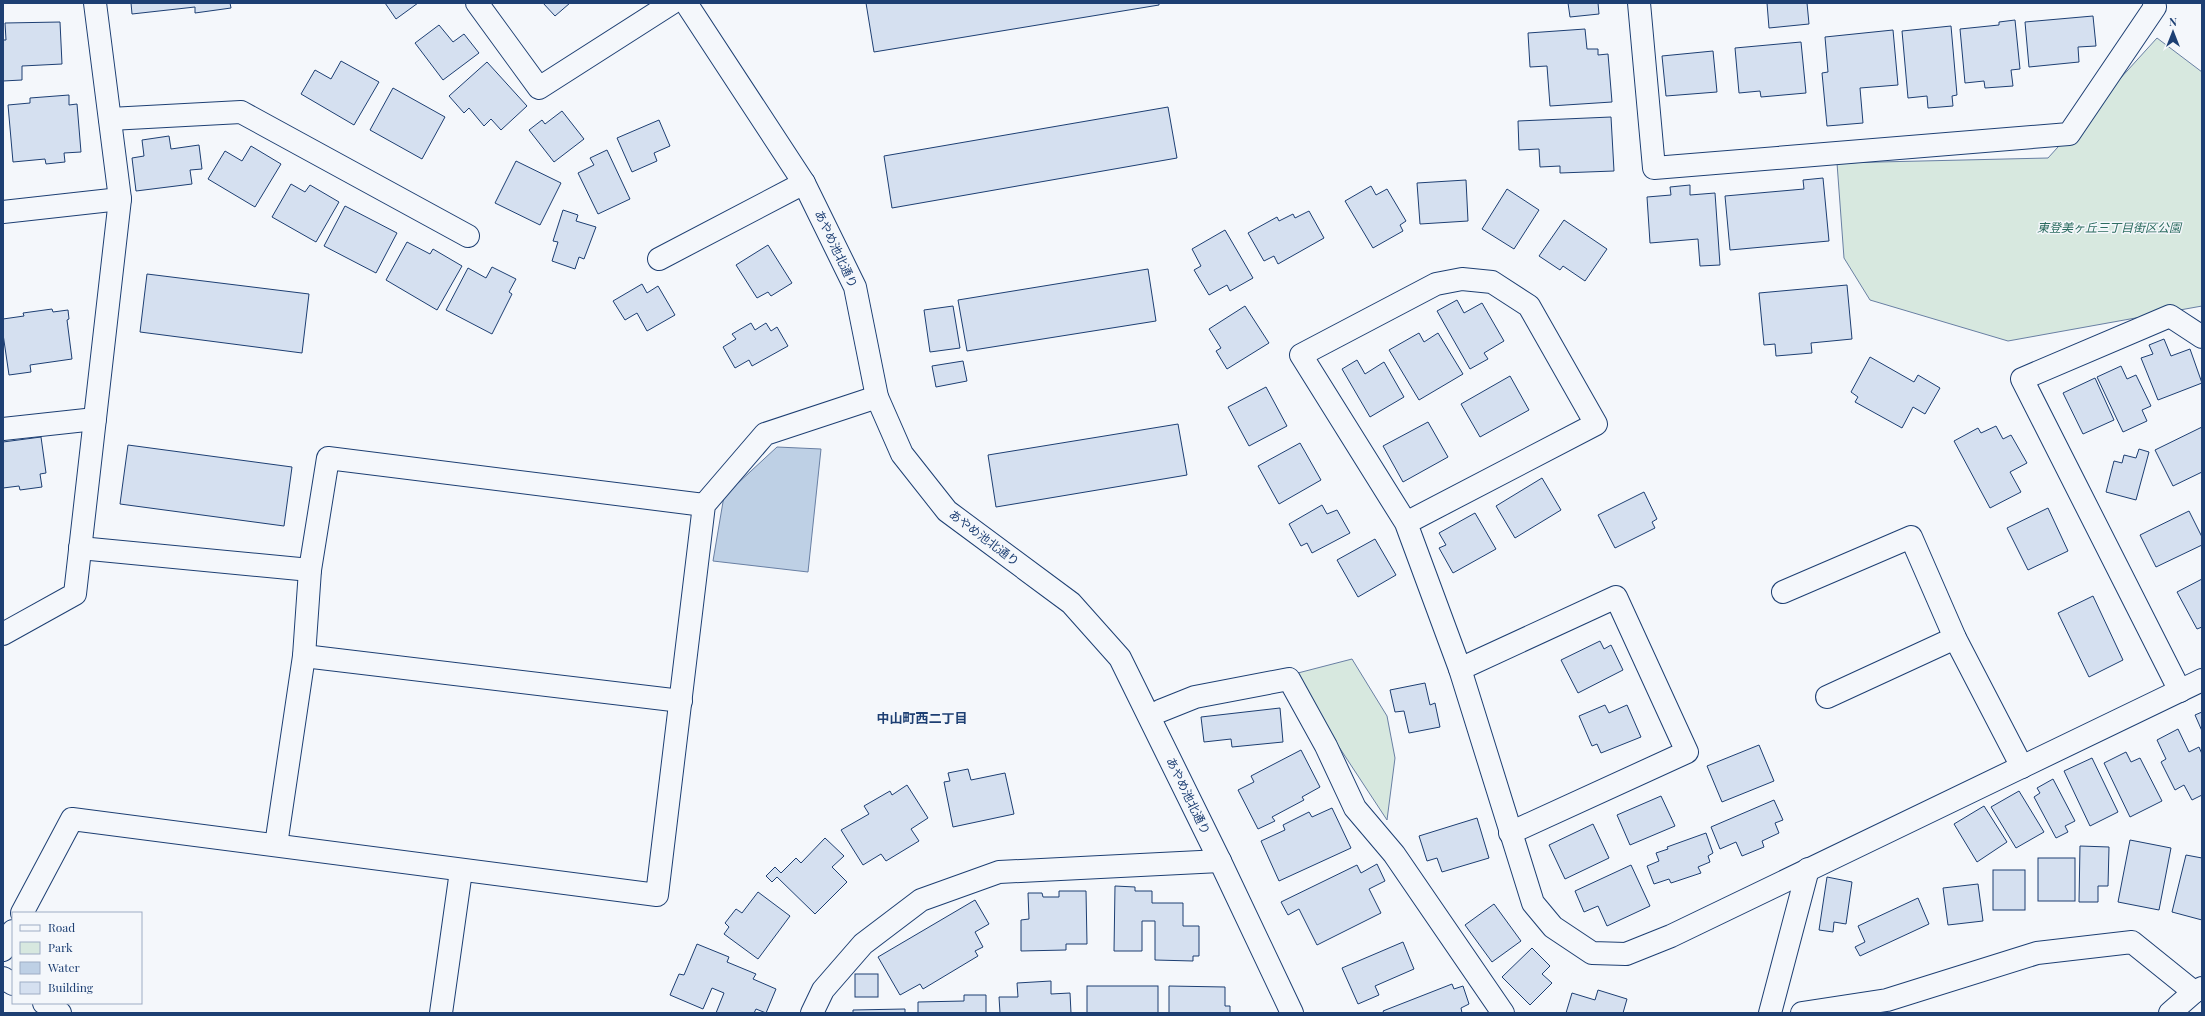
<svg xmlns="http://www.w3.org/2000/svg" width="2205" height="1016" font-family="'Playfair Display','Noto Sans JP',serif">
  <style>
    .green { fill: #d7e8df; stroke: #687fa3 }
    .water { fill: #bed0e5; stroke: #687fa3 }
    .building { fill: #d5e0f0; stroke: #1d3f73 }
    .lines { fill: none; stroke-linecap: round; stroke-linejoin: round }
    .street-casing { stroke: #1d3f73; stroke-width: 24 }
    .secondary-casing { stroke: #1d3f73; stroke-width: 24 }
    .street { stroke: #f4f7fb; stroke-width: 22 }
    .secondary { stroke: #f4f7fb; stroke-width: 22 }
    .labels { text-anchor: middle; stroke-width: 3; stroke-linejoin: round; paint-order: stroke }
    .park-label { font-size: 12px; font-style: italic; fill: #2c6c60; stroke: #f4f7fb }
    .street-label { font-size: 12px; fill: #1d3f73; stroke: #f4f7fb }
    .neighbourhood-label { font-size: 13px; font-weight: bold; fill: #1d3f73; stroke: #f4f7fb }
  </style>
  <rect width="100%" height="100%" fill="#f4f7fb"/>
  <g class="green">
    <polygon points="2157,38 2202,72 2202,306 2008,341 1870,300 1844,258 1837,163 2048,158"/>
    <polygon points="1352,659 1387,716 1395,758 1387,820 1318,715 1294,674"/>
  </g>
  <polygon class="water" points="777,447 821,449 808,572 713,561 724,496"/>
  <g class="building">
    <polygon points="131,3 230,3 231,8 195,13 195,7 132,14"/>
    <polygon points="385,3 418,3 396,19"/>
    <polygon points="543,3 570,3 555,16"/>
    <polygon points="866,3 1159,3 1159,5 874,52"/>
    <polygon points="1568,3 1598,3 1599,14 1570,17"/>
    <polygon points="1767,3 1807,3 1809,24 1769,28"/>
    <polygon points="2093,16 2096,46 2078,47 2079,62 2029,67 2025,22"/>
    <polygon points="2015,20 2020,69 2011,70 2013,86 1985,88 1984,81 1965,83 1960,29 1999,25 1999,22"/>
    <polygon points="60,22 62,64 22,66 22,80 3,81 3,40 6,40 5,23"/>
    <polygon points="439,25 453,42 464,34 479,53 443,80 415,43"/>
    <polygon points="1951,26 1957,95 1952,96 1953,106 1928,108 1927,96 1908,98 1902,31"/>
    <polygon points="1585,29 1587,49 1598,49 1598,55 1608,54 1612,102 1550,106 1547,66 1530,67 1528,33"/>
    <polygon points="1893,30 1898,85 1860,88 1863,123 1827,126 1822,73 1828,72 1825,37"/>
    <polygon points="1801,42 1806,93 1761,97 1760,91 1739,93 1735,48"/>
    <polygon points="1713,51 1717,92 1666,96 1662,56"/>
    <polygon points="341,61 379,82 354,125 301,94 315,70 331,79"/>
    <polygon points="487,62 527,106 501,130 491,119 484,126 469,108 464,113 449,96"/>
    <polygon points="393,88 445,117 422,159 370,130"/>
    <polygon points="69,95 69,105 77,104 81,152 64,153 65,162 46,164 45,159 13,162 8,105 30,103 30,98"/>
    <polygon points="1168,107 1177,158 892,208 884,156"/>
    <polygon points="562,111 584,139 554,162 529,130 542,120 545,124"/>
    <polygon points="1611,117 1614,171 1560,173 1560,166 1540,167 1539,149 1519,150 1518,121"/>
    <polygon points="659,120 670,146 654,153 657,161 632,172 617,138"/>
    <polygon points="169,136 171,149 199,145 202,169 190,170 192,184 136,191 132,158 144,156 142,140"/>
    <polygon points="251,146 281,164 255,207 208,179 225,151 242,161"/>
    <polygon points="607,150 630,199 598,214 578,173 594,165 590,158"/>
    <polygon points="516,161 561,183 540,225 495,203"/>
    <polygon points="1823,178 1829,241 1730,250 1725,196 1804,189 1803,180"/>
    <polygon points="1466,180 1468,221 1420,224 1417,183"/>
    <polygon points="291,184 305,192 310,185 339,202 316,242 272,217"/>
    <polygon points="1690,185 1690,195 1715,193 1720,265 1700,266 1698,239 1650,243 1647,197 1671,195 1670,187"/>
    <polygon points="1371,186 1376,195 1387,189 1406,221 1400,225 1403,231 1373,248 1345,201"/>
    <polygon points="1507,189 1539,210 1514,249 1482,229"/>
    <polygon points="345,206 397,233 376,273 324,246"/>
    <polygon points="563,210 578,215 576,221 596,227 584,259 579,257 575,269 552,261 558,242 553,241"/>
    <polygon points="1309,211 1324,238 1278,264 1274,256 1264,261 1248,233 1277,217 1279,221 1293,214 1295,218"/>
    <polygon points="1564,220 1607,249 1585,281 1563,266 1560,270 1539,256"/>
    <polygon points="1225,230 1253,278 1230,291 1227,285 1209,295 1194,270 1201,266 1192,249"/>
    <polygon points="407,242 430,254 433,249 462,266 437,310 386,280"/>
    <polygon points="768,245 792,283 771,296 768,292 757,298 736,265"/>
    <polygon points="492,267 516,279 509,292 512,294 492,334 446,310 468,268 486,278"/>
    <polygon points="1148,269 1156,321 967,351 958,300"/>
    <polygon points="147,274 309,294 302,353 140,332"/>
    <polygon points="642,284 647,293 658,286 675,315 647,331 637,313 625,320 613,301"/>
    <polygon points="1847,285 1852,339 1811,343 1812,353 1776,356 1775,344 1764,345 1759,293"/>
    <polygon points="1457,300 1464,313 1482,303 1504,341 1484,353 1488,359 1470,369 1437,311"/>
    <polygon points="953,306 960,348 930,352 924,310"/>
    <polygon points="1245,306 1269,343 1227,369 1216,351 1221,348 1209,329"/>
    <polygon points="52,309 53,312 68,310 69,319 67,320 72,359 30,365 31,372 9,375 3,334 3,319 24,316 23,313"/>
    <polygon points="751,323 755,330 766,323 771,331 777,327 788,346 752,366 749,360 735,368 723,347 736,339 732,334"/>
    <polygon points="1419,333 1424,342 1438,333 1463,374 1419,400 1389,350"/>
    <polygon points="2164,339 2171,356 2190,349 2202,383 2158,400 2141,358 2153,354 2149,345"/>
    <polygon points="1870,357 1914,382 1918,375 1940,388 1925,414 1913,407 1902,428 1855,402 1858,397 1851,392"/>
    <polygon points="1357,360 1365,374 1384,362 1404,397 1370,417 1342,369"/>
    <polygon points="963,361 967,381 936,387 932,366"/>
    <polygon points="2121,366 2127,379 2136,375 2151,406 2142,410 2147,421 2123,432 2097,377"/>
    <polygon points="1510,376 1529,410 1480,437 1461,404"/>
    <polygon points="2095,378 2114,420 2083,434 2063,393"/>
    <polygon points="1266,387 1287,426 1249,446 1228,407"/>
    <polygon points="1428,422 1448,457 1403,482 1383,446"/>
    <polygon points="1178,424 1187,475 996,507 988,455"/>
    <polygon points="1996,426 2003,439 2011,435 2027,463 2010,472 2021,492 1990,508 1954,441 1978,428 1981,433"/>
    <polygon points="2202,427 2202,472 2173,486 2155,450"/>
    <polygon points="41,437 46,473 40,474 42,487 20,490 19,486 3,488 3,442"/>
    <polygon points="1300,443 1321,480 1279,504 1258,466"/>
    <polygon points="128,445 292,467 284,526 120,504"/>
    <polygon points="2139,449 2149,452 2136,500 2106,492 2114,461 2122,463 2124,455 2136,458"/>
    <polygon points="1542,478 1561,510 1515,538 1496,506"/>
    <polygon points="1644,492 1657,519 1652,522 1655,528 1615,548 1598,515"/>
    <polygon points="1322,505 1327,514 1337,510 1350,533 1312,553 1307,543 1301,546 1289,524"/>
    <polygon points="2048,508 2068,551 2028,570 2007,528"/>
    <polygon points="2189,511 2202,537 2202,545 2156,567 2140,535"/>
    <polygon points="1475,513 1496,549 1453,573 1439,548 1446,545 1439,533"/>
    <polygon points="1375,539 1396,575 1358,597 1337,560"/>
    <polygon points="2202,579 2202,627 2197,629 2177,592"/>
    <polygon points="2093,596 2123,660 2089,677 2058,613"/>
    <polygon points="1600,641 1604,649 1611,645 1623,670 1578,693 1561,660"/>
    <polygon points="1425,683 1430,705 1435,703 1440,727 1409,733 1404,711 1395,712 1390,690"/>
    <polygon points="1605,705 1609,713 1627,705 1641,737 1601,753 1597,744 1592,746 1579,716"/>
    <polygon points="1280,708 1283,742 1232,747 1231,739 1204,742 1201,717"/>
    <polygon points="2202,712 2202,731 2195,715"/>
    <polygon points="2178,729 2189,752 2199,747 2202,754 2202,795 2192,800 2184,785 2175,790 2161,762 2166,759 2157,740"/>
    <polygon points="1759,745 1774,781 1722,802 1707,766"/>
    <polygon points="1301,750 1320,787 1302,797 1304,800 1272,817 1275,821 1258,829 1238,790 1254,782 1251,776"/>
    <polygon points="2126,752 2131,762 2140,758 2162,801 2130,817 2104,763"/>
    <polygon points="2092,758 2118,812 2090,826 2064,771"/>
    <polygon points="968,769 971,780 1005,773 1014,814 953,827 944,782 950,781 948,773"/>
    <polygon points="2053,779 2075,821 2065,826 2068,832 2056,838 2034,797 2040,793 2037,788"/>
    <polygon points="907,785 928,818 911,829 919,841 886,861 881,854 863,865 841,830 869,814 864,806 890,791 892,795"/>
    <polygon points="2019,791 2044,832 2016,848 1991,807"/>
    <polygon points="1661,796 1675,826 1630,845 1617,815"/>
    <polygon points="1774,800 1783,820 1775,823 1779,833 1762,841 1764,847 1742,856 1736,842 1720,849 1711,827"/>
    <polygon points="1984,806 2007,842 1977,862 1954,824"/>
    <polygon points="1332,808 1351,848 1279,881 1261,841 1285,830 1283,825 1309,812 1312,817"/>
    <polygon points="1477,818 1489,858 1442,872 1437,858 1427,861 1419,836"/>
    <polygon points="1593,824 1609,858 1565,879 1549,845"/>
    <polygon points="1706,833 1713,853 1708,856 1710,862 1698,867 1701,873 1671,883 1669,879 1654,884 1647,866 1659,861 1656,853 1668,849 1667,847"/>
    <polygon points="825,838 844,856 832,867 847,882 815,914 777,877 772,882 766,876 775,867 781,873 796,858 801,863"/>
    <polygon points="2130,840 2171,848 2159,910 2118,902"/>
    <polygon points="2080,846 2109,847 2108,886 2098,886 2098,902 2079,902"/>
    <polygon points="2186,855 2202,858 2202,920 2172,912"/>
    <rect x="2038" y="858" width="37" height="43"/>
    <polygon points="1377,864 1385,881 1369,889 1381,913 1317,945 1299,909 1288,915 1281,902 1357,865 1361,873"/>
    <polygon points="1631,865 1650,906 1607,926 1598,906 1584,912 1575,891"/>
    <rect x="1993" y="870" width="32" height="40"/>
    <polygon points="1827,877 1852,882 1846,924 1834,922 1833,932 1819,930"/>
    <polygon points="1978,884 1983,921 1948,925 1943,888"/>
    <polygon points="1115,886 1135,887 1135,891 1152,891 1152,903 1183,903 1183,926 1199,926 1199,956 1193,956 1193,961 1155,960 1155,921 1142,921 1142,951 1114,951"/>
    <polygon points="1059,891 1086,891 1087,944 1066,944 1066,950 1021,951 1021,920 1029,919 1028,893 1042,893 1043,897 1059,897"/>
    <polygon points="758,892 790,916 758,959 724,934 729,927 725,923 736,909 742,913"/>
    <polygon points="1918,898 1929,924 1860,956 1855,947 1865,942 1858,926"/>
    <polygon points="975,900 989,924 975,932 983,947 975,951 978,956 923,989 920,984 900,995 878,957"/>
    <polygon points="1494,904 1521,941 1492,962 1465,925"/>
    <polygon points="1403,942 1414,969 1375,986 1379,995 1358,1004 1342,968"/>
    <polygon points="697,944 729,957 727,962 756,974 753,979 776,989 766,1013 756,1009 754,1013 716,1013 724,993 712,988 703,1009 670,995 679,974 684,975"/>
    <polygon points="1532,948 1550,966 1542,974 1552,983 1530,1005 1502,977"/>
    <rect x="855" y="974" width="23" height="23"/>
    <polygon points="1051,981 1051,994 1070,993 1071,1013 1000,1013 999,997 1018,997 1017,983"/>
    <polygon points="1452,984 1454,989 1463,986 1469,1004 1461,1008 1462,1013 1384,1013 1383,1011"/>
    <rect x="1087" y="986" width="71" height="27"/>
    <polygon points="1169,986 1225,987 1225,1006 1230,1006 1230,1013 1169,1013"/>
    <polygon points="1598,990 1627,999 1623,1013 1566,1013 1572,993 1595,1000"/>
    <polygon points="964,995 986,995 986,1013 918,1013 918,1002 964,1001"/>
    <polygon points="905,1009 905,1013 853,1013 853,1010"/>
  </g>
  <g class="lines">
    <defs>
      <g id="street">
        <polyline points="477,3 539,88 672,3"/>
        <polyline points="1639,3 1654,168 2069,134 2155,7 2154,3"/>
        <polyline points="110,119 241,112 468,236"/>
        <polyline points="3,212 120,199"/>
        <polyline points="659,259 804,183"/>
        <polyline points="3,429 95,419"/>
        <polyline points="1406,523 1596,424 1529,306 1492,282 1462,279 1436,284 1301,355 1406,523 1460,669 1533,903 1553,927 1592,953 1626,954 1671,936 2202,680"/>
        <polyline points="80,548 310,570"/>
        <polyline points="1783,592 1911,537 1955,638 2022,767"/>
        <polyline points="3,634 75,594 120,199 95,3"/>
        <polyline points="304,656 681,701"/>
        <polyline points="1460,669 1616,597 1687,752 1510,833"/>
        <polyline points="2180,691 2022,379 2170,316 2202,337"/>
        <polyline points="1827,697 1955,638"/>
        <polyline points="1160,711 1195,697 1289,679 1326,746 1355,808 1394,854 1503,1013"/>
        <polyline points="276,845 304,656 310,570 328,458 704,505"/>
        <polyline points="22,913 72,819 657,895 704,505 765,434 877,397"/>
        <polyline points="3,950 13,931"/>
        <polyline points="3,978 13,984"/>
        <polyline points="44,1003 60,1013"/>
        <polyline points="441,1013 461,871"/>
        <polyline points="812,1013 823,990 863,944 921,900 999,872 1220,861"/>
        <polyline points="1770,1013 1808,869"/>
        <polyline points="1802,1013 1887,1000 2037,953 2132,942 2194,992"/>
      </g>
      <g id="secondary">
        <polyline points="686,3 804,183 855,287 877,397 902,454 947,511 1071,603 1120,658 1220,861 1292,1013"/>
        <polyline points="2170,1013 2194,992 2202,988"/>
      </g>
    </defs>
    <use href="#street" class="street-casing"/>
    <use href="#secondary" class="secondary-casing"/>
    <use href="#street" class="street"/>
    <use href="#secondary" class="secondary"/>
  </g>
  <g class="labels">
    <g class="park-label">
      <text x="2109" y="232">東登美ヶ丘三丁目街区公園</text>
    </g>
    <g class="street-label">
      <text transform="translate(836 249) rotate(65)" y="4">あやめ池北通り</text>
      <text transform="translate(984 538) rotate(37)" y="4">あやめ池北通り</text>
      <text transform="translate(1188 796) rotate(64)" y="4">あやめ池北通り</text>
    </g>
    <g class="neighbourhood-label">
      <text x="922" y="723">中山町西二丁目</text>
    </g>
  </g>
  <rect width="2205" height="1016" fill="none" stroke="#1d3f73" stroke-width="8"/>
  <rect x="12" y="912" width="130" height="92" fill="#f4f7fb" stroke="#9eadc5"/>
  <rect x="20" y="925" width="20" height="6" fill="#f4f7fb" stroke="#9eadc5"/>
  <text x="48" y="932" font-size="12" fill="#1d3f73">Road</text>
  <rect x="20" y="942" width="20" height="12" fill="#d7e8df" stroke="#9eadc5"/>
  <text x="48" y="952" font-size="12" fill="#1d3f73">Park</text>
  <rect x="20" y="962" width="20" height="12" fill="#bed0e5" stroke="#9eadc5"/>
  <text x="48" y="972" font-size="12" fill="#1d3f73">Water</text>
  <rect x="20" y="982" width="20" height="12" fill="#d5e0f0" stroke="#9eadc5"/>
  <text x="48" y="992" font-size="12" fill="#1d3f73">Building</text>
  <g transform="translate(2173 32)" stroke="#f4f7fb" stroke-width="3" paint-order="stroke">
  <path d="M0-3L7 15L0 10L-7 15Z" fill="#1d3f73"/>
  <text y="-6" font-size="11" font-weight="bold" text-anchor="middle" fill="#1d3f73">N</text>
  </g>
</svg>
